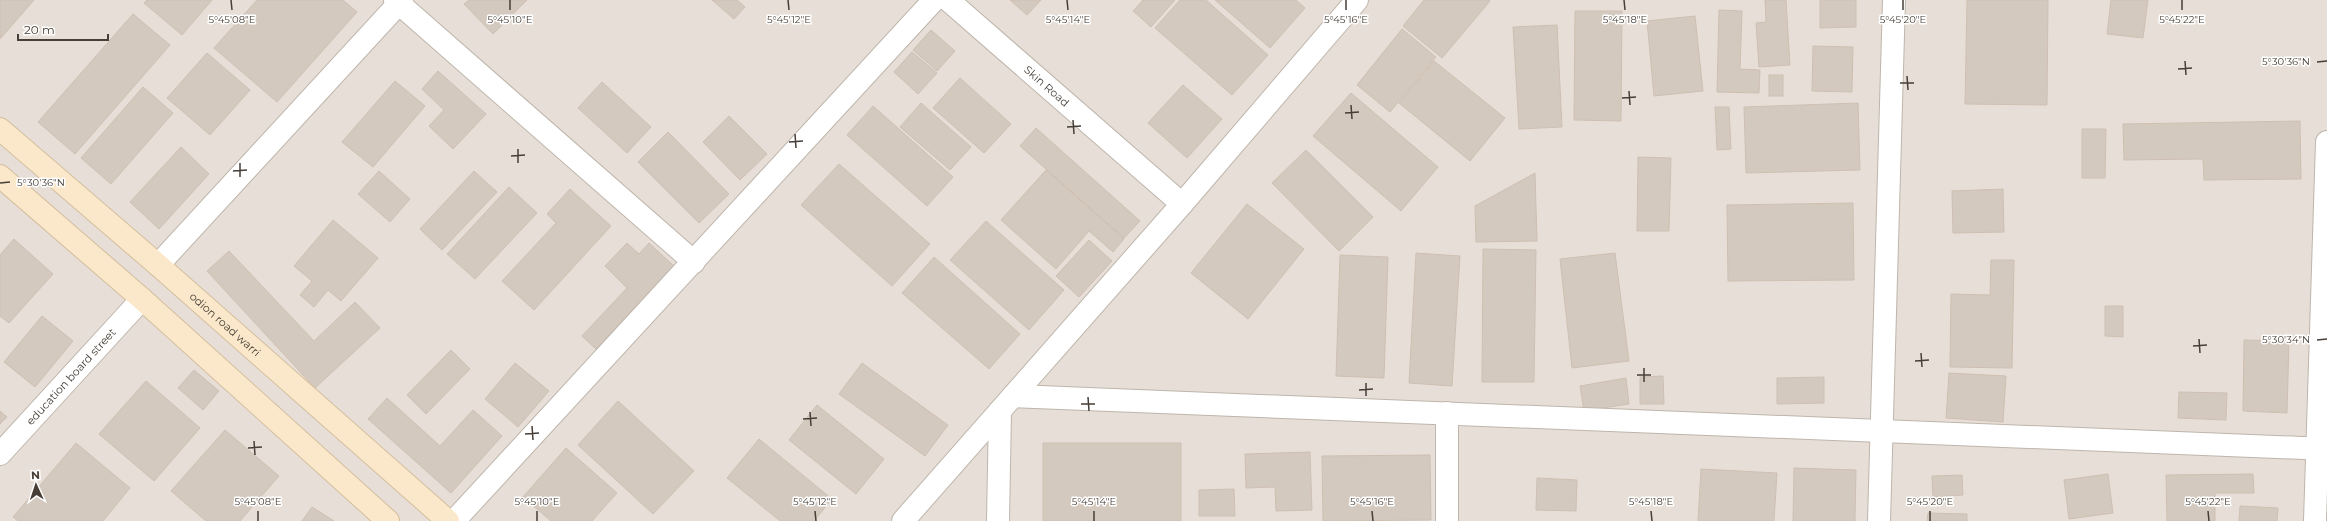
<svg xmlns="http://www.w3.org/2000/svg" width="2327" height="521" font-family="Montserrat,sans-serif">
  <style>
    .residential { fill: #e7dfd7 }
    .building { fill: #d4c9be; stroke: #cfbfb2 }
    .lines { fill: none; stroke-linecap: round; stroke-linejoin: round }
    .street-casing { stroke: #beb5ab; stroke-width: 24 }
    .secondary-casing { stroke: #d3bd9d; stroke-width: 24 }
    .street { stroke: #fff; stroke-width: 22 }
    .secondary { stroke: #fbe8ca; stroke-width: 22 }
    .ticks { fill: none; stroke: #463e37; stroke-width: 1.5 }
    .labels { text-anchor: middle; stroke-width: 3; stroke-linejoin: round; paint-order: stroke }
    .street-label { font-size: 11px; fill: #463e37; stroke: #fff }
    .ticks-label { font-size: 10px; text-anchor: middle; fill: #463e37; stroke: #fff; stroke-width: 3; stroke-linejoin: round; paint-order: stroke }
  </style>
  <rect width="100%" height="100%" fill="#f3eee8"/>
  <rect class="residential" x="0" y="0" width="2327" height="521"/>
  <g class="building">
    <polygon points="0,0 34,0 0,39"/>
    <polygon points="147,0 212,0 182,35 144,3"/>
    <polygon points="257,0 343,0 357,12 277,102 214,48"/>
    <polygon points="469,0 527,0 493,34 464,4"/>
    <polygon points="712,0 737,0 745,7 734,19"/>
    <polygon points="1010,0 1041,0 1027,15"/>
    <polygon points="1143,0 1175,0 1151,27 1133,11"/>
    <polygon points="1180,0 1206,0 1268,55 1232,95 1155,28"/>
    <polygon points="1215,0 1296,0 1305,8 1270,48"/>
    <polygon points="1424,0 1489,0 1490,1 1442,58 1403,26"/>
    <polygon points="1765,0 1786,0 1790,65 1759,67 1756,23 1766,22"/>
    <polygon points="1820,0 1856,0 1856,27 1820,28"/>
    <polygon points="1967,0 2048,0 2047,105 1965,104"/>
    <polygon points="2111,0 2148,0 2143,38 2107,34"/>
    <polygon points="1719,10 1742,11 1740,69 1760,70 1759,93 1717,92"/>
    <polygon points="1575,11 1622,11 1621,121 1574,120"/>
    <polygon points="133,14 170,45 75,154 38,122"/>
    <polygon points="1695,16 1703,91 1654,96 1647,21"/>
    <polygon points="1557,25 1562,127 1519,129 1513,27"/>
    <polygon points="1402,29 1436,57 1390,112 1357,85"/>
    <polygon points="931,30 955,51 937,71 913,50"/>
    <polygon points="1813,46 1853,47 1852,92 1812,91"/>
    <polygon points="912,52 937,73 918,94 894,72"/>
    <polygon points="207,53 250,90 210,135 167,98"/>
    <polygon points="1434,61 1505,118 1470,161 1399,103"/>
    <polygon points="438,71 486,114 453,149 429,126 444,110 422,89"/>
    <rect x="1769" y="75" width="14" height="21"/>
    <polygon points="960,78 1011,124 984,153 933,108"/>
    <polygon points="395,81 425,106 373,167 342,142"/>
    <polygon points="602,82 651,127 627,153 578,108"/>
    <polygon points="1183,85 1222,119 1187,158 1148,123"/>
    <polygon points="143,87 173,113 111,184 81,158"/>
    <polygon points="1351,93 1438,167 1401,211 1313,136"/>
    <polygon points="921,103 971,147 950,170 900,127"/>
    <polygon points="1858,103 1860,170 1746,173 1744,107"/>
    <polygon points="873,106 953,177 927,206 847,135"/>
    <polygon points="1715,107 1729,107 1731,149 1717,150"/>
    <polygon points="729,116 767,154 740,180 703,142"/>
    <polygon points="2300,121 2301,179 2204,180 2203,159 2124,160 2123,124"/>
    <polygon points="1036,128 1140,221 1124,238 1020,146"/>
    <polygon points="2082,129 2106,129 2105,178 2082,178"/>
    <polygon points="668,132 729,194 699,223 638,162"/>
    <polygon points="181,147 209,174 159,229 130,202"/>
    <polygon points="1306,150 1373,217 1339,251 1272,183"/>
    <polygon points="1638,157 1671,158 1669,231 1637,231"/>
    <polygon points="839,164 930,244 892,286 801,205"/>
    <polygon points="1046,170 1124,239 1113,252 1089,231 1056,269 1001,220"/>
    <polygon points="379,171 410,199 390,222 358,194"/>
    <polygon points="474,171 497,192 442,250 420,229"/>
    <polygon points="1535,173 1537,241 1476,242 1475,206"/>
    <polygon points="509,187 537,213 475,279 447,254"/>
    <polygon points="570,189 611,226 534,310 502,281 556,223 547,214"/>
    <polygon points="2003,189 2004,232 1953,233 1952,191"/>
    <polygon points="1853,203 1854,280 1728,281 1727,205"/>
    <polygon points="1247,204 1304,249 1248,319 1191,273"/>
    <polygon points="333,220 378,258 341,301 328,290 314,307 300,295 312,281 294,266"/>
    <polygon points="986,221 1064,290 1029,330 950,260"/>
    <polygon points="14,239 53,274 9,323 0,316 0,255"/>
    <polygon points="1089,240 1112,261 1079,297 1056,276"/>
    <polygon points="627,243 639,254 649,243 674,266 596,349 582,336 627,288 605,266"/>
    <polygon points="1483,249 1536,250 1534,382 1482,382"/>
    <polygon points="229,251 314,341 355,302 380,328 315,388 207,271"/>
    <polygon points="1416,253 1460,256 1452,386 1409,383"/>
    <polygon points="1615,253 1629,361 1572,368 1560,259"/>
    <polygon points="1340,255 1388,257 1384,378 1336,376"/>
    <polygon points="934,257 1020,334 989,369 902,293"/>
    <polygon points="1991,260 2014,260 2012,368 1950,367 1951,294 1990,295"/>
    <polygon points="2105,306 2123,306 2123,337 2105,336"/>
    <polygon points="42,316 73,341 35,387 4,362"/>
    <polygon points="2244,340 2289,341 2287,413 2243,411"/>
    <polygon points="451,350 470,369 426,414 407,395"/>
    <polygon points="515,363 549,391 518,427 485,399"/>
    <polygon points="862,363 948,425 925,456 839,394"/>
    <polygon points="194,370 219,391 203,410 178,388"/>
    <polygon points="1949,373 2006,376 2003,422 1946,418"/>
    <polygon points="1663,376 1664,404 1640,404 1640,377"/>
    <polygon points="1824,377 1824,403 1777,404 1777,378"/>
    <polygon points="1626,378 1629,404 1584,411 1580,386"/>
    <polygon points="146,381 200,428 154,481 99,434"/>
    <polygon points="2179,392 2227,393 2226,420 2178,418"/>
    <polygon points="387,398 440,446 473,410 502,436 451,493 368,419"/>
    <polygon points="618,401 694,471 653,514 578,445"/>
    <polygon points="817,405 884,459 856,494 789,440"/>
    <polygon points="0,411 7,417 0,424"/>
    <polygon points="225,430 279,476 240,521 206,521 171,491"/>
    <polygon points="759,439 832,499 814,521 780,521 727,478"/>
    <polygon points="76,443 130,488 103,521 18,521 13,517"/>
    <rect x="1043" y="443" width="138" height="78"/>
    <polygon points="566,448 617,493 592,521 551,521 523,497"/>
    <polygon points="1310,452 1312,510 1276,511 1275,487 1246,488 1245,454"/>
    <polygon points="1430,455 1431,520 1323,521 1322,456"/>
    <polygon points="1794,468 1856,470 1855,521 1793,521"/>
    <polygon points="1701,469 1777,473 1774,521 1698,521"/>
    <polygon points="2108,474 2113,513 2069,519 2064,480"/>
    <polygon points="2253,474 2254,493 2215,493 2215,521 2167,521 2166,475"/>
    <polygon points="1962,475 1963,495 1933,497 1932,476"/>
    <polygon points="1537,478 1577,480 1576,511 1536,510"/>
    <polygon points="1234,489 1235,516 1199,516 1199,490"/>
    <polygon points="2240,506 2278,508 2277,521 2239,521"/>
    <polygon points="312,507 334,521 302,521"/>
    <polygon points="1928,513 1967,514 1967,521 1927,521"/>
  </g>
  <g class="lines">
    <defs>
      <g id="street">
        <polyline points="395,0 694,262"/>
        <path id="s1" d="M948 0 1182 204"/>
        <polyline points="158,265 402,0"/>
        <polyline points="1013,396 2327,449"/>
        <polyline points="1447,413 1447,521"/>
        <path id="s2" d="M0 454 142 299"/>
        <polyline points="454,521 934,0"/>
        <polyline points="903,521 1182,204 1357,0"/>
        <polyline points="998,521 1000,411"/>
        <polyline points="1879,521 1894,0"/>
        <polyline points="2315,521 2327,142"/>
      </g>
      <g id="secondary">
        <path id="s3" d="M0 129 158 265 448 521"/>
        <polyline points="0,176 142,299 388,521"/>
      </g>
    </defs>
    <use href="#street" class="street-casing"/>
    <use href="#secondary" class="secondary-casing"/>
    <use href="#street" class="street"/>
    <use href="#secondary" class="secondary"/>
  </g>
  <path class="ticks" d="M231 0 232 10M510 0V10M788 0 789 10M1067 0 1068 10M1346 0V10M1624 0 1625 10M1903 0V10M2182 0V10M2185 61 2186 75M2317 62 2327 61M2178 69 2192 68M1907 76 1908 90M1900 83H1914M1629 91 1630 105M1622 98 1636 97M1351 105 1352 119M1345 113 1359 112M1073 120 1074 134M1067 127 1081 126M795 134 796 148M789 142 803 141M518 149V163M511 156 525 155M240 163V177M233 171 247 170M0 183 10 182M2199 339 2200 353M2317 340 2327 339M2193 346 2207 345M1921 353 1922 367M1915 361 1929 360M1644 368V382M1637 375H1651M1366 383V396M1359 390 1373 389M1088 397 1089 411M1081 404H1095M810 412 811 426M803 419 817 418M532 426 533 440M525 434 539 433M254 441 255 455M248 448 262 447M258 511V521M537 511V521M815 511 816 521M1094 511V521M1372 511 1373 521M1651 511 1652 521M1930 511V521M2208 511 2209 521"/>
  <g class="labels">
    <g class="street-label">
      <text dy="4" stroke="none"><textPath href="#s1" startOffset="131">Skin Road</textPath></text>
      <text dy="4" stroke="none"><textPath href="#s3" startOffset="298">odion road warri</textPath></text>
      <text dy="4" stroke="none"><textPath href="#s2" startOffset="105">education board street</textPath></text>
    </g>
  </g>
  <g class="ticks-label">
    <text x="232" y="23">5°45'08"E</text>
    <text x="510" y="23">5°45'10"E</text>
    <text x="789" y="23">5°45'12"E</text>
    <text x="1068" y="23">5°45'14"E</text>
    <text x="1346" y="23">5°45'16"E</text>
    <text x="1625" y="23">5°45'18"E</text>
    <text x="1903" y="23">5°45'20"E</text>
    <text x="2182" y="23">5°45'22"E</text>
    <text x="2286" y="65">5°30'36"N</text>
    <text x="41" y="186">5°30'36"N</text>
    <text x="2286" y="343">5°30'34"N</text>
    <text x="258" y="505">5°45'08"E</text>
    <text x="537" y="505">5°45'10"E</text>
    <text x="815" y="505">5°45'12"E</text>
    <text x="1094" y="505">5°45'14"E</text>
    <text x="1372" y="505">5°45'16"E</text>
    <text x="1651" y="505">5°45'18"E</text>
    <text x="1930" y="505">5°45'20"E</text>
    <text x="2208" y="505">5°45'22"E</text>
  </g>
  <g transform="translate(36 485) rotate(357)" stroke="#ffffff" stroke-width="3" paint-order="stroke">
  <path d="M0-3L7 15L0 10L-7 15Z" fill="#463e37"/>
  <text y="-6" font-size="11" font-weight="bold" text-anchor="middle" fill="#463e37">N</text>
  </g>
  <path d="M18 34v6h90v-6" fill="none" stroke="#463e37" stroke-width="2"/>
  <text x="24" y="34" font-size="12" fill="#463e37" stroke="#ffffff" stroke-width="3" paint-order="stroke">20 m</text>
</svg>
